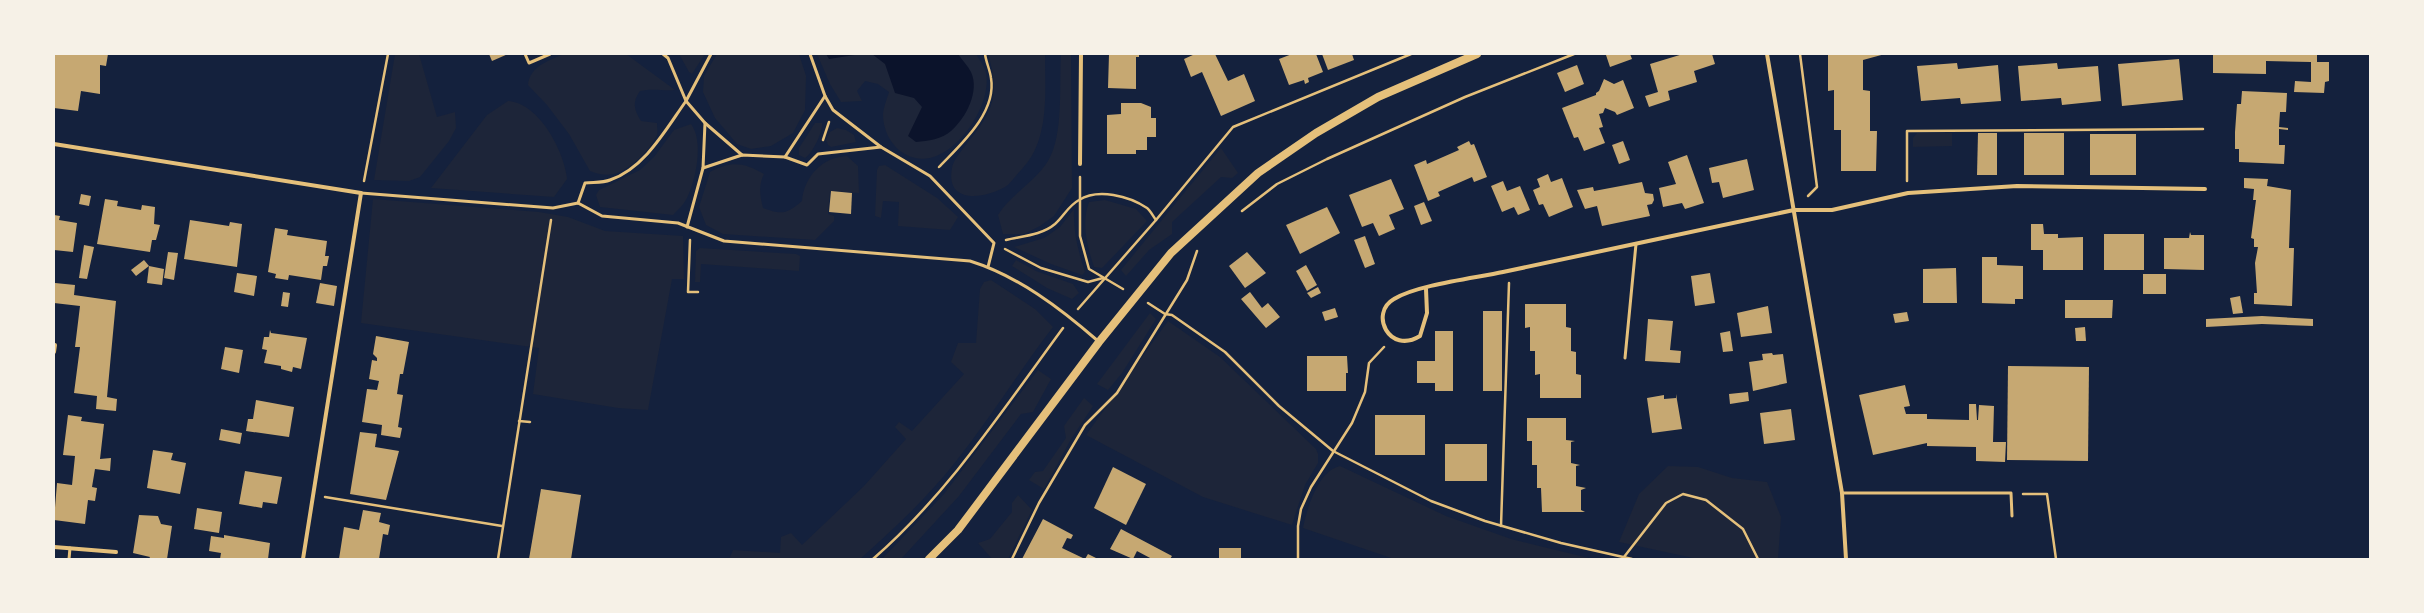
<svg xmlns="http://www.w3.org/2000/svg" width="2424" height="613" font-family="Ubuntu,sans-serif">
  <style>
    .green { fill: #1d2539 }
    .water { fill: #0b132b }
    .building { fill: #c6a872 }
    .lines { fill: none; stroke-linecap: round; stroke-linejoin: round }
    .path { stroke: #e5c07b; stroke-width: 2.5 }
    .service { stroke: #e5c07b; stroke-width: 3 }
    .minor { stroke: #e5c07b; stroke-width: 4 }
    .secondary { stroke: #e5c07b; stroke-width: 8 }
  </style>
  <rect width="100%" height="100%" fill="#14213d"/>
  <g class="green">
    <polygon points="395,54 419,54 437,117 455,112 456,128 449,141 420,177 409,181 374,180"/>
    <path d="M564 54H626L675 90C662 91 652 88 640 91 632 102 634 110 641 121L657 123C657 127 658 132 657 135 650 150 630 170 614 174 605 176 598 174 590 171L569 134 547 105 528 85C530 66 548 61 564 54Z"/>
    <polygon points="679,54 705,54 692,74 689,72"/>
    <polygon points="717,54 799,54 806,76 805,110 793,133 771,146 751,149 737,144 715,118 703,92 704,76"/>
    <path d="M817 54H976C979 59 985 67 986 73 992 103 961 151 930 158 904 163 884 141 883 116 883 108 887 99 889 92L878 84 865 81 857 91 862 101 841 102 830 84Z"/>
    <path d="M988 54H1045C1045 92 1050 140 1022 169 1016 175 1011 183 1005 187 984 199 945 204 952 168 953 160 963 149 968 142 994 111 1000 93 988 54Z"/>
    <path d="M1061 54H1071L1072 188 1054 216 1040 226 1024 234H1003L998 215C1011 194 1035 182 1048 161 1064 135 1059 84 1061 54Z"/>
    <path d="M508 101C539 103 564 151 567 179L554 197 431 188 487 115Z"/>
    <path d="M815 123H822C823 131 813 153 805 158L799 155V148Z"/>
    <path d="M691 124C704 141 696 180 687 198 684 204 678 210 673 215L600 207 596 195 599 190 640 170 654 157 674 130Z"/>
    <polygon points="837,128 846,130 854,135 856,142 831,147 828,145 826,140 830,132"/>
    <polygon points="1917,133 1952,133 1952,146 1913,147 1913,138"/>
    <polygon points="1221,148 1238,173 1232,178 1221,177 1172,222 1172,234 1149,250 1126,276 1121,270"/>
    <path d="M847 156 858 166 859 193 830 191 828 214 834 216V221L815 240 723 234 706 225 699 207 710 172C731 161 743 162 764 174 758 186 760 196 763 208 782 215 787 214 802 201 804 177 822 157 847 156Z"/>
    <polygon points="885,165 937,198 958,217 950,230 898,226 899,202 883,201 881,218 875,216 877,170 879,166"/>
    <polygon points="373,199 539,212 568,217 605,231 683,236 684,279 672,279 648,410 618,408 533,394 539,348 361,323"/>
    <path d="M1105 200 1136 209 1147 221 1102 268 1094 267C1087 246 1081 223 1089 202Z"/>
    <path d="M1074 209C1073 231 1078 251 1085 272L1082 275 1051 264 1014 247 1044 238 1060 227Z"/>
    <polygon points="700,248 796,254 800,256 799,271 701,264 700,282 695,282 696,251"/>
    <polygon points="1016,260 1036,271 1073,284 1079,293 1072,299 1047,288 1012,266"/>
    <path d="M991 280 1035 309 1053 327C1020 370 991 417 957 460 928 497 895 528 860 559H729L733 550 780 553 781 537 791 533 802 545 864 486 906 439 895 427 899 422 912 431 964 374 951 362 958 343H976L980 289 984 282Z"/>
    <polygon points="1150,313 1156,319 1122,373 1108,390 1097,384"/>
    <polygon points="1168,321 1220,357 1316,449 1318,454 1318,463 1305,485 1292,525 1203,497 1086,435"/>
    <polygon points="1038,370 1051,379 1033,412 1021,414 959,496 901,559 882,559 944,494"/>
    <polygon points="1084,398 1093,406 1071,439 1044,489 1029,480 1035,472 1043,471 1066,438 1064,426"/>
    <path d="M1340 466 1446 516 1511 539 1593 559H1394L1303 528C1307 508 1318 471 1340 466Z"/>
    <polygon points="1668,466 1698,467 1732,478 1767,482 1781,517 1778,559 1698,559 1619,542 1639,494"/>
    <polygon points="1018,495 1032,510 1008,559 992,559 978,543 990,539 1012,512 1012,503"/>
  </g>
  <g class="water">
    <polygon points="826,54 861,54 829,59"/>
    <path d="M872 54H958C962 60 968 66 971 72 980 91 966 118 951 131 942 139 928 141 916 142L908 136 922 107 914 98 895 93 885 64Z"/>
  </g>
  <g class="building">
    <polygon points="54,54 108,54 106,66 100,65 100,94 81,91 78,111 54,108"/>
    <polygon points="489,54 508,54 492,61"/>
    <polygon points="1109,54 1139,54 1139,57 1136,57 1136,89 1108,88"/>
    <polygon points="1195,54 1215,54 1228,81 1244,74 1255,101 1221,116 1202,72 1191,77 1184,59"/>
    <polygon points="1292,54 1316,54 1323,72 1308,78 1309,82 1305,84 1304,80 1289,85 1279,59"/>
    <polygon points="1322,54 1352,54 1354,60 1328,70"/>
    <polygon points="1609,54 1630,54 1632,59 1610,67 1606,55"/>
    <polygon points="1683,54 1712,54 1715,64 1694,71 1697,82 1668,91 1670,100 1649,107 1645,96 1658,92 1650,64"/>
    <polygon points="1828,54 1885,54 1863,60 1863,90 1870,91 1870,131 1877,131 1876,171 1841,171 1841,130 1834,130 1834,90 1828,91"/>
    <polygon points="2213,54 2317,54 2317,62 2329,62 2329,81 2325,82 2324,93 2294,92 2295,81 2311,82 2311,62 2266,61 2266,74 2213,73"/>
    <polygon points="2179,59 2183,100 2122,106 2118,64"/>
    <polygon points="1957,63 1958,69 1998,65 2001,101 1961,104 1960,98 1921,101 1917,66"/>
    <polygon points="2057,63 2058,69 2098,66 2101,101 2062,105 2061,98 2021,101 2018,66"/>
    <polygon points="1577,65 1584,84 1565,92 1557,73"/>
    <polygon points="1604,79 1614,84 1623,80 1634,108 1617,115 1615,112 1605,108 1603,113 1599,114 1603,127 1599,128 1605,143 1584,151 1578,137 1574,138 1562,108 1596,95 1596,93 1599,91"/>
    <polygon points="2242,91 2287,93 2286,112 2280,112 2279,127 2288,128 2288,130 2279,129 2279,145 2285,145 2284,164 2239,162 2239,149 2235,149 2235,132 2237,104 2241,104"/>
    <polygon points="1121,103 1141,103 1151,107 1151,118 1156,118 1156,137 1147,137 1147,150 1136,150 1136,154 1107,154 1107,115 1121,114"/>
    <polygon points="1978,133 1997,133 1997,175 1977,175"/>
    <rect x="2024" y="133" width="40" height="42"/>
    <rect x="2090" y="134" width="46" height="41"/>
    <polygon points="1469,141 1471,145 1474,144 1487,177 1474,182 1472,177 1438,192 1440,196 1428,201 1414,165 1426,160 1427,164 1459,150 1457,147"/>
    <polygon points="1623,141 1630,160 1619,164 1612,145"/>
    <polygon points="1687,155 1704,203 1685,209 1682,203 1663,207 1659,188 1676,184 1668,162"/>
    <polygon points="1747,159 1754,190 1723,198 1719,182 1712,183 1709,168"/>
    <polygon points="1548,174 1551,182 1562,178 1573,207 1549,217 1543,204 1539,205 1533,190 1540,187 1537,179"/>
    <polygon points="2244,178 2268,179 2267,186 2291,190 2289,248 2294,248 2292,306 2254,304 2254,293 2257,293 2255,263 2258,247 2254,247 2254,239 2251,238 2256,200 2253,200 2254,189 2244,188"/>
    <polygon points="1391,179 1404,209 1389,215 1395,229 1379,236 1373,223 1362,227 1349,195"/>
    <polygon points="1503,181 1507,191 1520,186 1530,210 1518,215 1514,207 1502,212 1491,186"/>
    <polygon points="1642,182 1645,193 1653,194 1654,200 1652,204 1647,205 1650,216 1602,226 1597,206 1585,209 1577,190 1593,187 1594,191"/>
    <polygon points="831,191 852,193 851,214 829,212"/>
    <polygon points="81,194 91,196 89,206 79,204"/>
    <polygon points="105,199 118,201 117,206 141,210 142,205 155,207 154,224 160,225 156,240 152,240 150,252 97,244"/>
    <polygon points="1424,202 1432,221 1421,225 1414,206"/>
    <polygon points="1327,207 1340,233 1300,254 1286,225"/>
    <polygon points="54,215 60,216 59,220 77,223 73,252 54,250"/>
    <polygon points="190,220 229,226 230,222 242,224 237,267 184,259"/>
    <polygon points="2031,224 2043,224 2044,234 2058,234 2058,238 2083,237 2083,270 2043,270 2043,250 2031,250"/>
    <polygon points="275,228 288,230 287,235 327,241 325,256 329,256 327,266 323,266 321,280 289,275 288,280 275,278 276,274 268,272"/>
    <polygon points="2190,232 2191,235 2204,235 2204,270 2164,269 2164,238 2189,238"/>
    <rect x="2104" y="234" width="40" height="36"/>
    <polygon points="1365,236 1375,264 1365,268 1354,240"/>
    <polygon points="84,245 94,247 87,279 79,278"/>
    <polygon points="168,252 178,253 174,280 164,278"/>
    <polygon points="1247,252 1266,273 1245,288 1229,266"/>
    <polygon points="1982,257 1997,257 1997,265 2023,266 2023,299 2015,299 2015,304 1982,303"/>
    <polygon points="144,260 149,266 136,276 131,270"/>
    <polygon points="1306,265 1317,285 1307,291 1296,271"/>
    <polygon points="149,266 164,269 162,285 147,283"/>
    <polygon points="1956,268 1957,303 1923,303 1923,269"/>
    <polygon points="237,273 257,276 254,296 234,292"/>
    <polygon points="1710,273 1715,303 1695,306 1691,276"/>
    <rect x="2143" y="274" width="23" height="20"/>
    <polygon points="55,283 75,285 74,295 116,301 107,397 117,399 116,411 96,409 97,396 74,393 80,347 75,347 80,306 54,303"/>
    <polygon points="320,283 337,286 334,306 316,303"/>
    <polygon points="1318,287 1321,293 1311,298 1307,293"/>
    <polygon points="283,292 290,293 288,307 281,306"/>
    <polygon points="1250,292 1262,308 1268,303 1280,317 1266,328 1241,299"/>
    <polygon points="2240,296 2243,313 2233,314 2230,298"/>
    <polygon points="2065,300 2113,300 2112,318 2065,318"/>
    <polygon points="1525,304 1566,304 1566,327 1571,328 1571,351 1576,352 1576,374 1581,375 1581,398 1540,398 1540,374 1535,375 1535,351 1530,351 1530,327 1525,328"/>
    <polygon points="1768,306 1772,333 1741,337 1737,313"/>
    <polygon points="1335,308 1338,317 1325,321 1322,312"/>
    <rect x="1483" y="311" width="19" height="80"/>
    <polygon points="1907,312 1909,321 1895,323 1893,314"/>
    <polygon points="2262,316 2313,319 2313,326 2262,324 2206,327 2206,319"/>
    <polygon points="1648,319 1673,321 1670,350 1681,351 1680,363 1645,361"/>
    <polygon points="2085,327 2086,341 2076,341 2075,328"/>
    <polygon points="270,330 271,333 307,338 301,369 293,367 292,372 281,369 281,366 264,363 267,350 262,349 264,337 269,337"/>
    <polygon points="1435,331 1453,331 1453,391 1435,391 1435,383 1417,383 1417,361 1435,361"/>
    <polygon points="1730,331 1733,351 1723,352 1720,333"/>
    <polygon points="376,336 409,342 403,374 400,374 397,394 403,395 398,427 402,428 400,438 381,435 382,425 362,422 367,389 377,390 379,381 369,379 372,360 377,361 377,358 373,354"/>
    <polygon points="225,347 243,350 239,373 221,369"/>
    <polygon points="1772,353 1773,355 1783,354 1787,383 1753,391 1749,362 1763,360 1762,354"/>
    <polygon points="1307,356 1347,356 1348,373 1346,373 1346,391 1307,391"/>
    <polygon points="2008,366 2089,367 2088,461 2007,460"/>
    <polygon points="1905,385 1910,406 1904,407 1906,414 1927,414 1927,419 1969,420 1969,404 1976,404 1977,420 1984,420 1978,420 1979,405 1994,406 1993,442 2006,442 2005,462 1976,461 1976,447 1927,446 1927,443 1873,455 1859,395"/>
    <polygon points="1748,392 1749,401 1730,404 1729,394"/>
    <polygon points="1676,394 1682,429 1652,433 1647,398 1664,395 1664,399 1676,398"/>
    <polygon points="256,400 294,407 289,437 246,431 248,419 253,419"/>
    <polygon points="1791,409 1795,440 1764,444 1760,413"/>
    <polygon points="68,415 82,417 81,421 104,424 100,459 111,458 110,471 95,469 92,487 97,488 95,501 88,500 85,524 54,520 57,483 72,485 75,456 63,455"/>
    <rect x="1375" y="415" width="50" height="40"/>
    <polygon points="1527,418 1566,418 1566,440 1575,441 1571,442 1571,463 1580,465 1576,466 1576,486 1586,488 1581,490 1581,510 1585,512 1542,512 1541,488 1537,488 1537,465 1532,465 1532,441 1527,441"/>
    <polygon points="221,429 242,433 240,444 219,440"/>
    <polygon points="360,432 377,434 375,447 399,451 386,500 350,494"/>
    <rect x="1445" y="444" width="42" height="37"/>
    <polygon points="153,450 173,453 171,460 186,463 180,494 147,488"/>
    <polygon points="1113,467 1146,484 1126,525 1094,508"/>
    <polygon points="245,471 282,477 277,504 263,502 262,508 239,504"/>
    <polygon points="541,489 581,495 571,559 529,559"/>
    <polygon points="197,508 222,512 219,533 194,529"/>
    <polygon points="363,510 381,513 379,522 390,525 388,535 383,534 379,559 339,559 344,527 359,530"/>
    <polygon points="139,515 158,516 161,524 172,526 167,559 149,559 150,557 133,553"/>
    <polygon points="1043,519 1073,535 1071,539 1067,538 1062,548 1085,559 1022,559"/>
    <polygon points="1121,529 1172,556 1170,559 1152,559 1120,542 1137,551 1133,559 1110,549"/>
    <polygon points="224,535 270,543 268,559 220,559 221,553 209,551 211,536 224,538"/>
    <rect x="1219" y="548" width="22" height="11"/>
    <polygon points="1088,554 1098,559 1085,559"/>
  </g>
  <g class="lines">
    <g class="path">
      <polyline points="1800,54 1817,187 1808,196"/>
      <polyline points="823,140 829,122"/>
      <path d="M939 167C960 145 997 113 991 78 990 70 986 62 985 54"/>
      <polyline points="1080,177 1080,236 1089,269 1123,289"/>
      <polyline points="364,181 388,54"/>
      <polyline points="1907,181 1907,131 2203,129"/>
      <polyline points="1242,211 1277,184 1327,159 1465,97 1574,54"/>
      <polyline points="690,240 688,292 698,292"/>
      <path d="M1006 240C1023 236 1042 235 1055 224 1064 216 1068 206 1079 200 1098 188 1129 196 1147 208 1150 210 1153 216 1156 220"/>
      <polyline points="1005,249 1041,268 1088,282 1103,278"/>
      <polyline points="1148,303 1165,314 1172,315 1225,352 1279,406 1333,451 1431,501 1485,521 1561,543 1632,559"/>
      <polyline points="1078,309 1156,220 1233,127 1411,54"/>
      <polyline points="519,421 530,422"/>
      <polyline points="2023,494 2047,494 2056,559"/>
      <polyline points="325,497 502,526"/>
      <polyline points="1501,526 1509,283"/>
      <polyline points="1624,557 1666,503 1683,494 1706,500 1743,529 1758,559"/>
      <polyline points="498,559 551,220"/>
      <path d="M873 559C948 494 1004 408 1063 328"/>
      <polyline points="1012,559 1039,503 1085,425 1117,393 1187,280 1197,251"/>
      <polyline points="1298,559 1298,526 1301,509 1311,487 1352,423 1365,392 1369,363 1384,347"/>
    </g>
    <g class="service">
      <polyline points="525,54 529,63 550,54"/>
      <polyline points="663,54 668,58 686,101 711,54"/>
      <polyline points="810,54 825,96 833,110 881,147 930,176 994,243 988,267"/>
      <polyline points="705,123 742,155"/>
      <polyline points="785,157 825,96"/>
      <path d="M361 193 553 208 578 203 602 216 678 223 724 241 970 261C1018 276 1060 308 1098 341"/>
      <path d="M578 203 585 183C593 182 603 183 610 180 645 168 666 129 686 101L705 123 703 168 742 155 785 157 807 165 818 154 881 147"/>
      <polyline points="687,227 703,168"/>
      <polyline points="1625,358 1636,244"/>
      <polyline points="1842,493 2011,493 2012,516"/>
      <polyline points="69,559 70,548"/>
    </g>
    <g class="minor">
      <polyline points="1767,54 1842,493 1846,559"/>
      <polyline points="54,144 361,193 303,559"/>
      <polyline points="1080,164 1081,54"/>
      <path d="M1426 289 1427 313 1420 336C1389 355 1369 313 1394 299 1416 285 1475 278 1503 272 1600 251 1697 231 1794 210H1832L1908 193 2017 186 2205 189"/>
      <polyline points="54,352 55,345"/>
      <polyline points="54,547 116,552"/>
    </g>
    <polyline class="secondary" points="929,559 958,530 1099,342 1171,253 1258,173 1316,133 1378,97 1477,54"/>
  </g>
  <rect width="2424" height="613" fill="none" stroke="#f6f1e7" stroke-width="110"/>
</svg>
